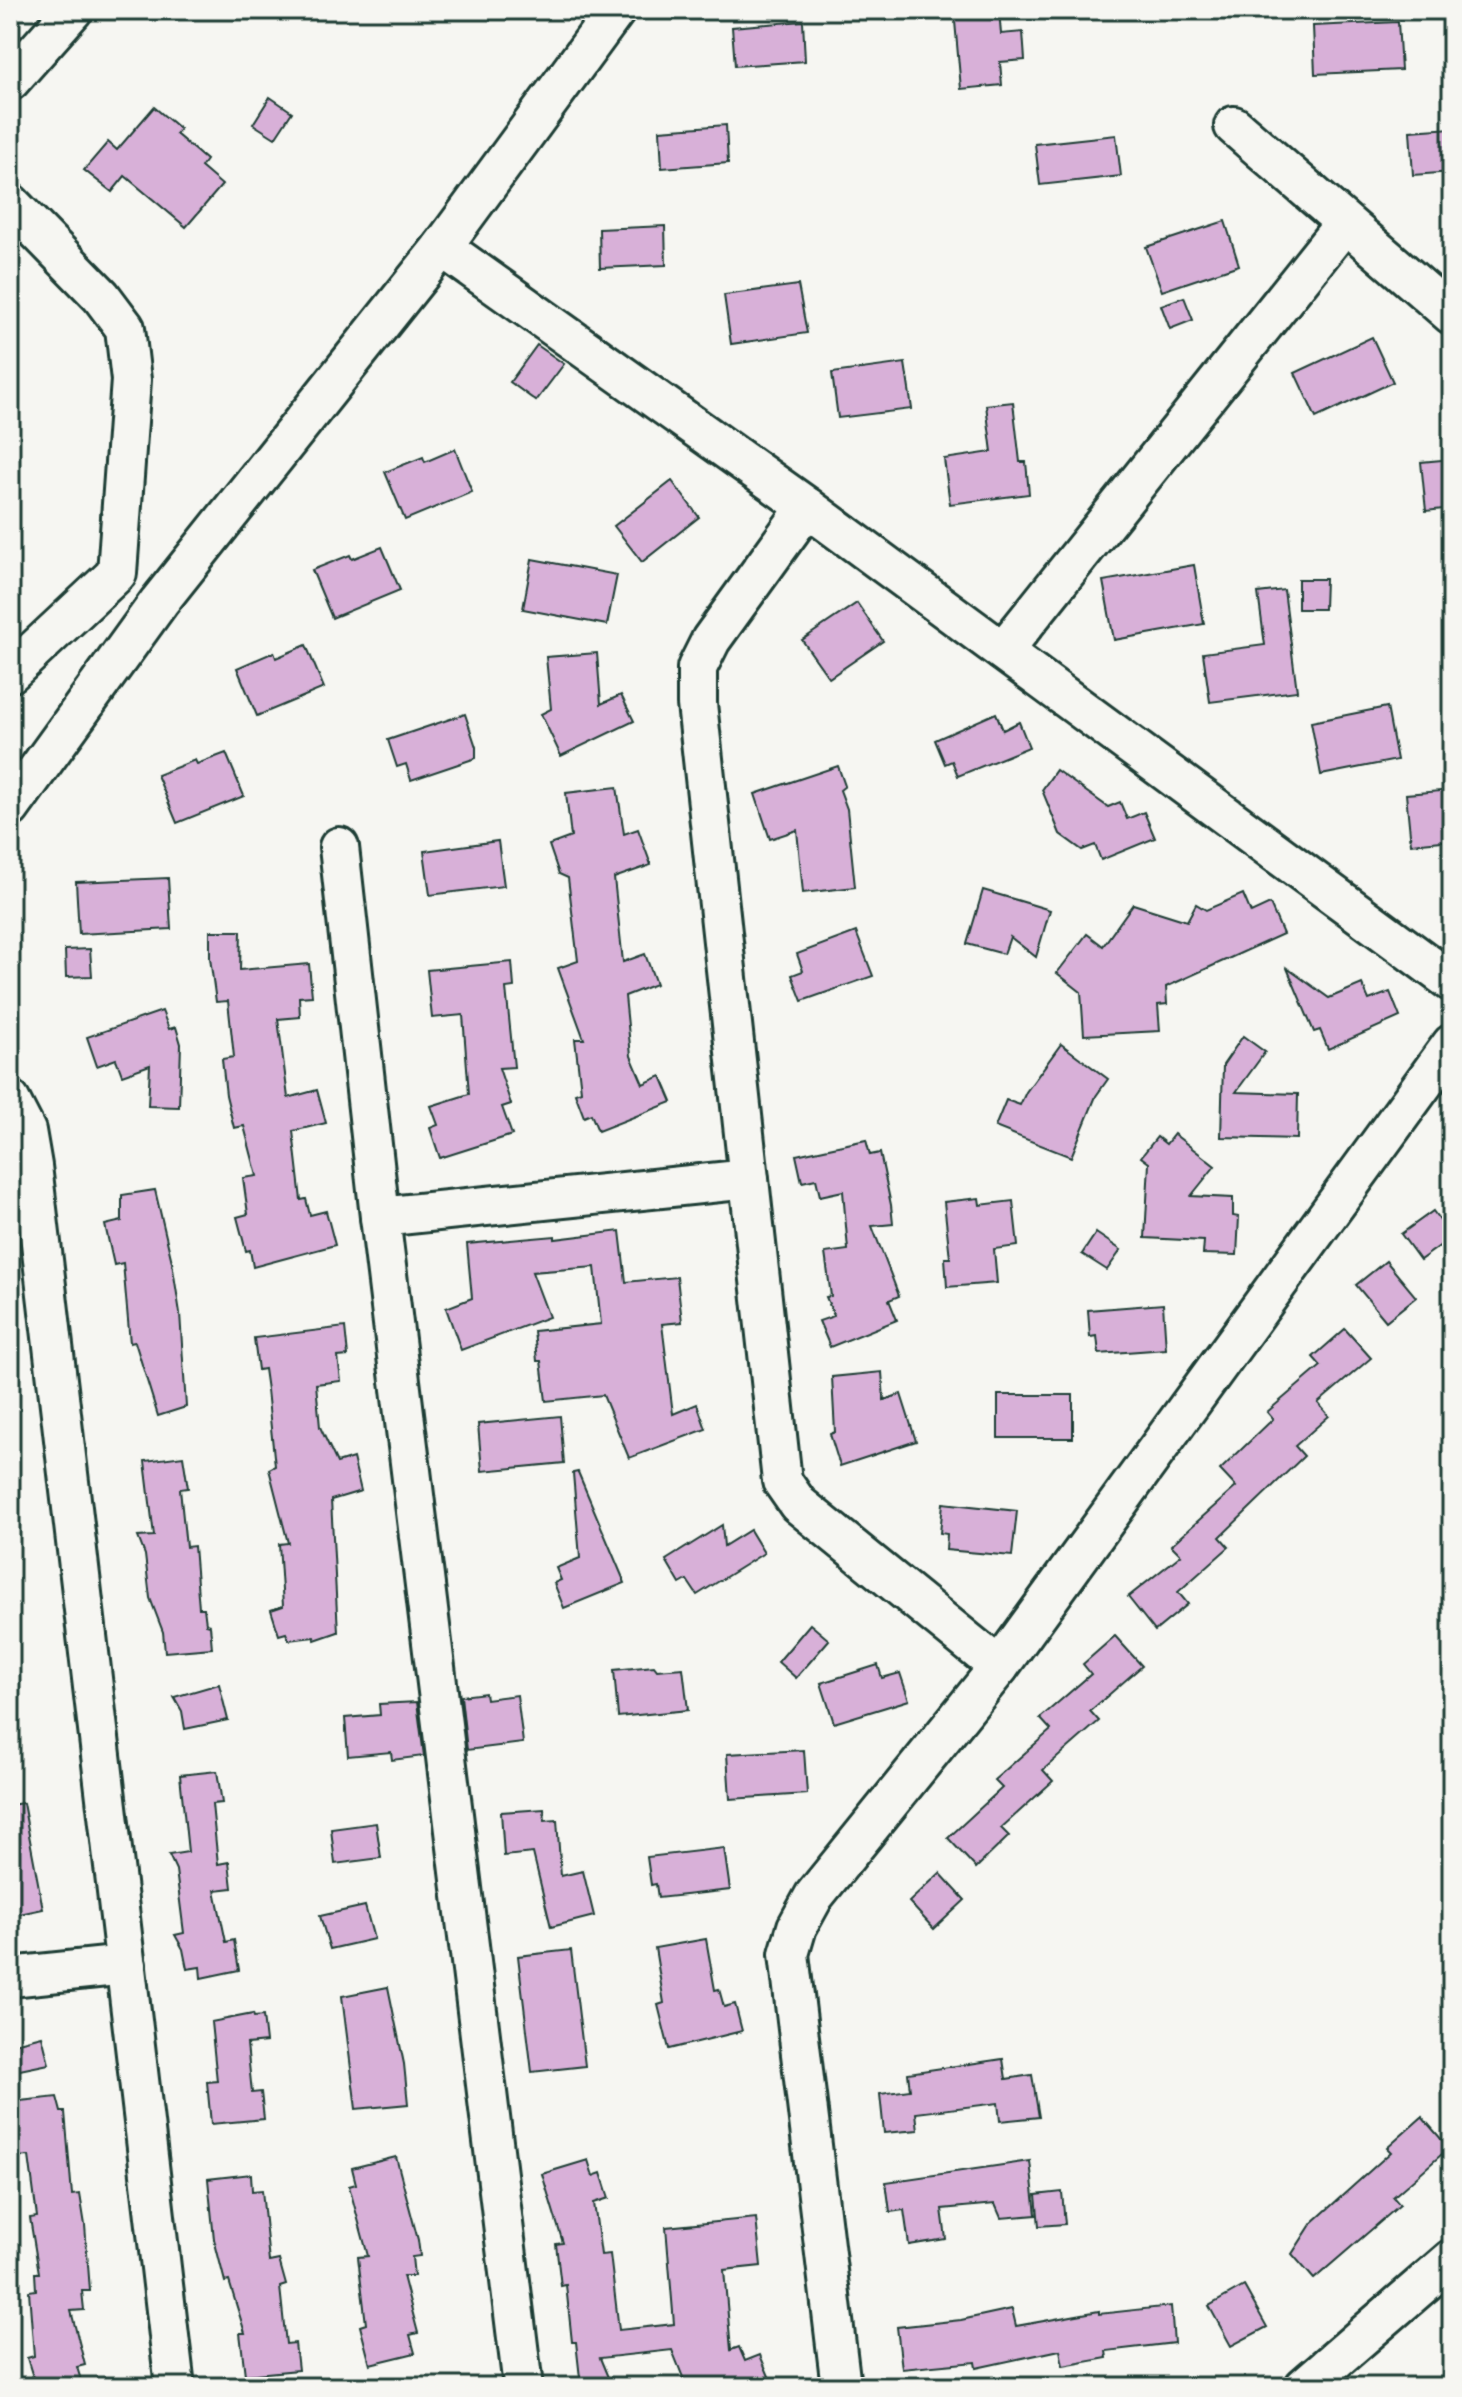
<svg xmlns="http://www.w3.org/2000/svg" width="1462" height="2397" font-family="'Balsamiq Sans',sans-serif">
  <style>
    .building { fill: #d8b0d8; stroke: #1f3d34; stroke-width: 2 }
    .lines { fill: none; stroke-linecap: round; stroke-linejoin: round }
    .minor-casing { stroke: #1f3d34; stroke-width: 44 }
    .minor { stroke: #f6f6f2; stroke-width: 38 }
  </style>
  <rect width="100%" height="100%" fill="#f6f6f2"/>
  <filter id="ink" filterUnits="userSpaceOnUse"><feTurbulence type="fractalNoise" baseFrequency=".0125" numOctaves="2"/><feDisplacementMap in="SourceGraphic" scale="16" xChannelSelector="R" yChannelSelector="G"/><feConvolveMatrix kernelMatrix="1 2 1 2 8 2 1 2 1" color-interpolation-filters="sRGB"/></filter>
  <g filter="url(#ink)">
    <g class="building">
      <polygon points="954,10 999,10 1001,34 1023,32 1025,60 1000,62 1002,85 961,89"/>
      <polygon points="803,21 805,61 735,66 732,27"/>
      <polygon points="1398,22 1401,70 1315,74 1313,26"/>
      <polygon points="270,97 292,112 275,138 253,124"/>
      <polygon points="154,107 180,129 176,134 206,160 201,167 222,185 186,227 125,176 112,192 84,170 108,142 117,150"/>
      <polygon points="726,125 728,163 662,168 660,130"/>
      <polygon points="1452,128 1452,172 1413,175 1410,131"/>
      <polygon points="1116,135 1121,176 1040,185 1035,144"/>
      <polygon points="1225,221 1239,265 1162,291 1146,247"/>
      <polygon points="665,226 666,265 600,268 599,229"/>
      <polygon points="798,285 807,333 731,344 724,295"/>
      <polygon points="1184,297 1193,320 1170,329 1161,305"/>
      <polygon points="1372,337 1393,382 1316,418 1295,373"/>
      <polygon points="537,345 564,364 536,401 510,382"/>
      <polygon points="905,363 912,409 838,418 832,373"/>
      <polygon points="1013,402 1020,462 1026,462 1029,494 950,504 944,459 992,452 986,405"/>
      <polygon points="455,449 472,492 405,520 385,472 423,457 425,462"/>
      <polygon points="1452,459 1452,508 1426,511 1421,462"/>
      <polygon points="672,481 699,517 642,562 614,526"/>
      <polygon points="382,547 400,590 332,618 312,570 350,555 352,559"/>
      <polygon points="532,559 617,575 607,625 523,609"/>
      <polygon points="1194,565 1204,624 1114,640 1103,581"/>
      <polygon points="1298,579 1325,579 1324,609 1298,609"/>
      <polygon points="1284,590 1297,691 1210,702 1203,653 1265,645 1258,593"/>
      <polygon points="857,603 883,641 829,678 802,640"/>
      <polygon points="306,645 324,688 257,716 237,668 274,652 276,658"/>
      <polygon points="597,653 601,704 621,695 634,721 561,756 541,714 551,709 546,657"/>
      <polygon points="1387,707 1397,760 1321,775 1311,722"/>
      <polygon points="996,713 1003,730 1019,722 1029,747 958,776 952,761 945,764 935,740"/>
      <polygon points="465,714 476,747 476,758 411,780 406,764 397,767 388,740"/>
      <polygon points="226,753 244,796 177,823 157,775 195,760 197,764"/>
      <polygon points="838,766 845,786 840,790 847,809 855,887 803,893 797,830 770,839 755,794"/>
      <polygon points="1056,770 1108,807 1120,802 1127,819 1144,812 1155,838 1101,860 1095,845 1082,850 1060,834 1042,790"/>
      <polygon points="617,787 624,834 638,829 651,865 614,878 623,962 645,954 656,984 625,996 631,1056 643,1084 661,1076 672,1102 598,1131 591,1114 584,1117 575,1093 581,1091 575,1039 584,1039 558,968 578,961 568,878 559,874 549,845 571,837 566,793"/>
      <polygon points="1452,790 1452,840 1411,844 1406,794"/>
      <polygon points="498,841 504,886 430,895 424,851"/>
      <polygon points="168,878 171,929 79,934 76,882"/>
      <polygon points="983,890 1050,910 1036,957 1010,937 1004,954 967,944"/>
      <polygon points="1243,894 1251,913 1270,904 1283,934 1166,987 1167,1004 1158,1005 1160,1031 1084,1035 1081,992 1057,973 1087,934 1103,946 1133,904 1187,921 1196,904 1206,910"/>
      <polygon points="210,931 241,931 240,970 309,964 312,996 299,997 300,1017 278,1019 288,1098 317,1090 326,1123 293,1131 301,1200 306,1199 310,1215 326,1211 335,1245 253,1267 250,1250 246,1251 237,1217 248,1214 243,1178 257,1176 244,1126 234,1128 226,1095 222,1059 234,1057 228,1001 216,1002 210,958"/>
      <polygon points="856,932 873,976 802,1001 792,975 803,971 797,954"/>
      <polygon points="90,949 92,976 66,977 65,950"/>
      <polygon points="512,962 514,987 506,988 514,1067 499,1068 511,1104 502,1107 512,1135 440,1158 430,1128 438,1125 431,1106 469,1094 463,1015 432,1018 427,970"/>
      <polygon points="1287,968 1329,998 1362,984 1369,1000 1390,992 1400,1017 1328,1049 1320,1030 1314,1032"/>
      <polygon points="162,1011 169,1029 176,1027 181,1044 179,1107 148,1106 150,1065 122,1075 116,1059 97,1066 87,1037"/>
      <polygon points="1243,1036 1265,1052 1236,1092 1298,1094 1297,1139 1221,1137 1223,1065"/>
      <polygon points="1061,1044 1108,1079 1096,1096 1071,1157 995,1127 1006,1100 1020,1105 1026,1092"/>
      <polygon points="1174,1134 1215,1166 1191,1196 1233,1198 1233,1216 1239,1217 1237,1255 1203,1254 1204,1241 1145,1238 1149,1163 1141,1157 1157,1137 1166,1144"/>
      <polygon points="866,1140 870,1155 880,1153 891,1205 893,1224 872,1226 899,1296 889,1300 897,1320 830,1347 819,1321 834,1316 826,1297 831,1296 825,1253 848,1250 843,1191 820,1196 816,1179 802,1182 796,1155"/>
      <polygon points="155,1190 172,1262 180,1313 186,1407 158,1416 135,1342 130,1343 123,1263 114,1265 105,1225 122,1221 122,1195"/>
      <polygon points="979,1198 980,1205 1013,1201 1018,1246 994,1249 997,1283 947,1287 945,1258 950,1258 944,1202"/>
      <polygon points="1433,1211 1452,1237 1420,1260 1401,1234"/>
      <polygon points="620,1231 626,1282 677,1277 682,1322 662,1324 673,1414 697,1404 706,1429 629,1458 603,1395 546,1401 541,1361 537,1361 534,1331 601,1324 595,1267 532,1272 549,1317 461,1350 446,1308 472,1298 467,1244 555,1236 555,1239"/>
      <polygon points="1096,1233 1121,1250 1107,1270 1082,1254"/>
      <polygon points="1386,1261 1416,1297 1386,1321 1356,1285"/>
      <polygon points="1163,1304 1166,1349 1099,1354 1097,1336 1090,1337 1088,1310"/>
      <polygon points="345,1327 348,1356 338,1357 341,1381 316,1384 320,1427 337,1463 353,1458 361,1491 331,1500 338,1632 315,1640 314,1637 289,1640 286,1633 279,1635 271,1610 283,1606 279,1544 288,1543 269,1469 275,1466 267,1390 264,1369 258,1370 254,1338"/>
      <polygon points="1345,1329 1371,1358 1318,1403 1329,1416 1295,1446 1304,1456 1220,1537 1229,1547 1178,1592 1188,1604 1155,1631 1128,1597 1181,1555 1171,1545 1236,1487 1220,1470 1273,1419 1267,1412 1321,1366 1313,1357"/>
      <polygon points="882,1372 884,1400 901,1394 916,1441 840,1466 830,1434 835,1432 832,1377"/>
      <rect x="998" y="1395" width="75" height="43"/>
      <polygon points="560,1416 564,1463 482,1471 478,1424"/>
      <polygon points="183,1456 188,1488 180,1489 186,1547 194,1546 199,1608 204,1608 206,1624 210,1625 212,1648 165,1652 163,1632 150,1598 145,1555 138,1537 154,1536 145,1461"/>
      <polygon points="578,1472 625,1583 564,1608 554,1583 561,1580 556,1568 580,1558 573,1473"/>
      <polygon points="943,1503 1017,1511 1012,1556 946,1550 947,1534 940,1533"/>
      <polygon points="722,1525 724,1546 750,1530 764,1553 697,1595 687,1580 680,1584 666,1560"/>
      <polygon points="810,1624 829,1640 796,1678 778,1662"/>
      <polygon points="1115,1636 1142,1666 1090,1711 1099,1721 1043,1770 1053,1781 1001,1828 1009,1836 976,1868 948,1838 1002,1788 994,1780 1051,1730 1040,1718 1091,1674 1083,1664"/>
      <polygon points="878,1665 882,1678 900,1673 909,1700 834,1723 821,1683"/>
      <polygon points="654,1666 657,1670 683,1668 688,1710 618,1717 614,1670"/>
      <polygon points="219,1684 228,1720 185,1729 182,1711 174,1697"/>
      <polygon points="485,1693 486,1699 517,1695 523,1743 467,1750 461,1696"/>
      <polygon points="417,1702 424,1756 392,1760 391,1752 348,1756 345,1718 380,1715 379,1704"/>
      <polygon points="804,1750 807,1794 730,1799 727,1754"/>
      <polygon points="217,1771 222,1803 212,1804 218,1864 229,1862 232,1888 215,1890 226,1942 234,1940 239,1970 201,1978 200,1967 187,1969 183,1949 175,1935 184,1933 176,1870 169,1855 188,1852 180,1775"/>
      <polygon points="23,1803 43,1909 10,1916 10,1805"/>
      <polygon points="544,1809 545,1821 557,1820 561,1876 583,1871 594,1916 551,1927 533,1853 504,1856 501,1812"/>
      <polygon points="376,1823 381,1858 335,1864 331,1829"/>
      <polygon points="724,1848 730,1890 658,1898 656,1884 651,1885 647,1857"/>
      <polygon points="940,1873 965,1900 934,1929 909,1902"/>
      <polygon points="365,1906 374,1939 330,1949 320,1916"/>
      <polygon points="706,1939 715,1990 719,1989 724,2007 735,2004 742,2031 669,2049 658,2005 664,2003 655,1948"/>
      <polygon points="571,1950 585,2066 532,2072 518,1956"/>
      <polygon points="388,1987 404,2064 408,2104 356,2109 342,1996"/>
      <polygon points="253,2014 254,2017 263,2016 266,2042 247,2044 252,2093 261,2092 264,2119 211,2124 207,2082 217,2081 211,2022"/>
      <polygon points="42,2036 49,2064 10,2072 10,2044"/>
      <polygon points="1003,2059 1006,2079 1032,2075 1039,2117 1000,2121 998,2103 916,2113 918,2130 884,2133 880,2094 910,2090 908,2073"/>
      <polygon points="57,2097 61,2112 65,2112 72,2195 80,2194 85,2225 90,2291 82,2291 84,2310 71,2311 85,2365 77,2367 83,2387 36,2387 27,2358 34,2356 29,2291 36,2290 35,2273 39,2273 30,2218 37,2217 29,2156 16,2157 11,2102"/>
      <polygon points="1422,2117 1449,2148 1393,2197 1400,2205 1314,2279 1292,2254 1312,2223 1391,2152 1387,2148"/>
      <polygon points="396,2157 418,2240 420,2256 412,2257 414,2276 403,2276 418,2333 410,2335 415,2353 370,2364 360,2326 366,2324 358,2257 368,2256 349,2186 356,2184 352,2168"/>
      <polygon points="588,2160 593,2176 601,2173 609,2198 594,2203 601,2255 610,2254 619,2330 674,2324 666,2227 756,2218 761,2266 724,2270 731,2350 739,2347 745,2361 760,2355 771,2381 756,2387 684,2387 686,2385 672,2350 600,2358 612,2387 581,2387 576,2342 572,2342 566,2285 561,2286 556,2244 563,2243 542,2174"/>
      <polygon points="1030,2161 1036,2215 1001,2218 995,2204 942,2209 946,2239 909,2245 904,2210 890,2212 886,2182"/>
      <polygon points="251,2174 252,2191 262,2190 269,2262 279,2260 286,2285 280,2287 286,2344 295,2343 298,2370 245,2375 240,2333 245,2333 229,2281 225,2282 214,2239 208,2179"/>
      <polygon points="1062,2192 1065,2224 1039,2226 1036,2195"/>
      <polygon points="1244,2286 1267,2327 1231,2346 1209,2306"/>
      <polygon points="1171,2306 1174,2343 1106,2351 1107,2358 1063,2366 1060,2350 976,2368 975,2362 902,2369 897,2327 961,2320 1012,2309 1016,2326 1099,2311 1099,2314"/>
    </g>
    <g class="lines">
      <defs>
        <g id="minor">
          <polyline points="10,81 73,10"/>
          <polyline points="1234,126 1452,315"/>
          <polyline points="10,203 101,296 125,328 131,380 117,573 10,673"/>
          <polyline points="442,247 807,507 1452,982"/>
          <polyline points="807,507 711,640 697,668 697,704 782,1481 798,1504 999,1667"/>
          <polyline points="1003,651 1345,223"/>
          <polyline points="10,808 159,602 442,247 616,10"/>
          <polyline points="339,847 380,1217"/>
          <polyline points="10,1100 26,1131 32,1166 175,2387"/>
          <polyline points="10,1977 126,1965"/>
          <polyline points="523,2387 380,1217 749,1179"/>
          <polyline points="841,2387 789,1954 797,1927 814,1896 999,1667 1452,1044"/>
          <polyline points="1304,2387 1452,2259"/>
        </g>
      </defs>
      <use href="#minor" class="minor-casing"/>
      <use href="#minor" class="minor"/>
    </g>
  </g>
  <rect width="1462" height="2397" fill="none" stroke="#f6f6f2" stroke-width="40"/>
  <rect x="20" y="20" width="1422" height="2357" fill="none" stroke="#1f3d34" stroke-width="3" filter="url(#ink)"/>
</svg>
